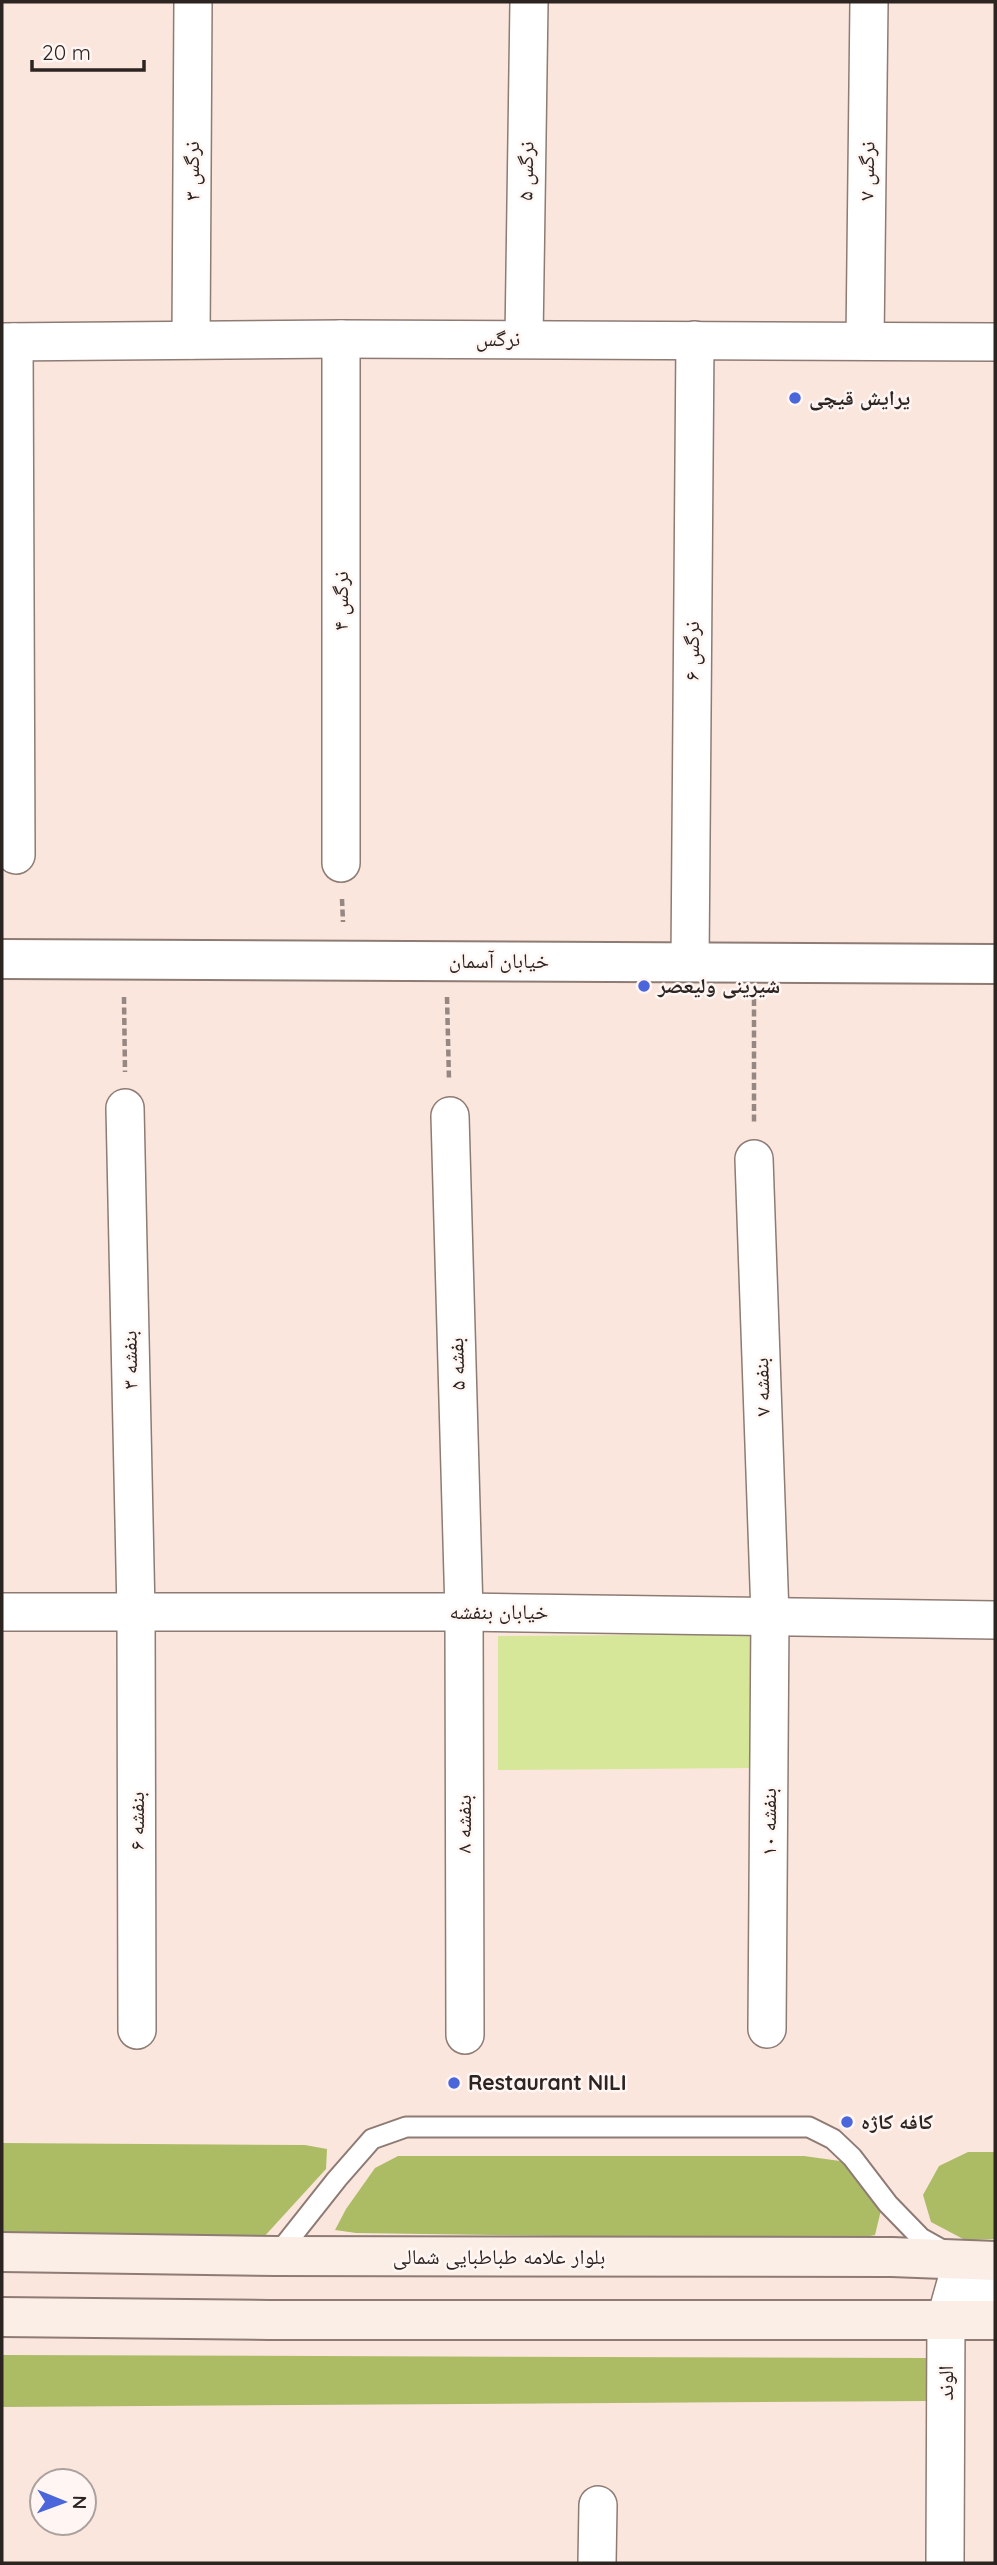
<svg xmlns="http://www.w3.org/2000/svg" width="997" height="2565" font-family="Quicksand,'Noto Naskh Arabic',sans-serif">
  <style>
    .green { fill: #d7e799 }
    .forest { fill: #acbc65 }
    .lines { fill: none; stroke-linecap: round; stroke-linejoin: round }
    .service-casing { stroke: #8d7b74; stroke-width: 23 }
    .minor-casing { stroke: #8d7b74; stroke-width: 40 }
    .tertiary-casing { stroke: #8d7b74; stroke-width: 42 }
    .secondary-casing { stroke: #8d7b74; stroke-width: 42 }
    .path { stroke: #968782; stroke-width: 4.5; stroke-dasharray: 7 3.5; stroke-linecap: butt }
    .service { stroke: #fff; stroke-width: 19 }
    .minor { stroke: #fff; stroke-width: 37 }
    .tertiary { stroke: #fff; stroke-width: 38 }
    .secondary { stroke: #fbeee7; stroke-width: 38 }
    .poi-dot { fill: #4b66da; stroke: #fff6f3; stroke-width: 2.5 }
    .labels { text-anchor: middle; stroke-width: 5; stroke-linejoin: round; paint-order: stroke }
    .street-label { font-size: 21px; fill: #2c2421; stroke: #fff6f3 }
    .poi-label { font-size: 21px; font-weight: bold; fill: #2c2421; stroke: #fff6f3; text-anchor: start }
  </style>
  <rect width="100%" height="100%" fill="#fbe6de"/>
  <polygon class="green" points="751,1634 751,1768 498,1770 498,1636"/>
  <g class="forest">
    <polygon points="2,2143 305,2145 327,2149 326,2169 262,2239 2,2237"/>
    <polygon points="968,2152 995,2152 995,2239 965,2240 931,2222 923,2195 939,2166"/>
    <polygon points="398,2156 804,2156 847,2162 882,2206 875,2235 850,2240 356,2233 335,2230 346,2209 375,2168"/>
    <polygon points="2,2355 927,2358 928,2401 2,2407"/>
  </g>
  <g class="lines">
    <defs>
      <polyline id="service" points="276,2256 337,2179 372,2139 406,2127 809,2127 833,2139 852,2157 888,2204 921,2238 946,2252"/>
      <g id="minor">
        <polyline points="524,339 529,2"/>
        <polyline points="191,340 193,2"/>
        <polyline points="865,341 869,2"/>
        <polyline points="2,342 341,339 995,342"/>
        <polyline points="14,342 16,855"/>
        <polyline points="341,863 341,339"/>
        <polyline points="690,962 695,340"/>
        <polyline points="125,1108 136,1612 137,2030"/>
        <polyline points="450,1116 464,1612 465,2035"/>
        <polyline points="754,1159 770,1615 767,2029"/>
        <polyline points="2,1612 464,1612 995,1620"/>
        <polyline points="962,2261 995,2306"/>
        <polyline points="597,2563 598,2505"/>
        <polyline points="945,2563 946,2318 962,2261"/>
      </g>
      <polyline id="tertiary" points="2,959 995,964"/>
      <g id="secondary">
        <polyline points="2,2252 276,2256 892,2257 995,2261"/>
        <polyline points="2,2317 269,2320 995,2320"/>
      </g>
    </defs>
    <use href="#service" class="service-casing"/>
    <use href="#minor" class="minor-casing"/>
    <use href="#tertiary" class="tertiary-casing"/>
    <use href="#secondary" class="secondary-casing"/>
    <g class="path">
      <polyline points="342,899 343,922"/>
      <polyline points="124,997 125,1072"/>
      <polyline points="447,997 449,1080"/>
      <polyline points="754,999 754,1123"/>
    </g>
    <use href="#service" class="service"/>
    <use href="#minor" class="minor"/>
    <use href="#tertiary" class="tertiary"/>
    <use href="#secondary" class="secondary"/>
  </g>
  <g class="poi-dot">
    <circle cx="795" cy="398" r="7"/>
    <circle cx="644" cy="986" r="7"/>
    <circle cx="454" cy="2083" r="7"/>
    <circle cx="847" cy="2122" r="7"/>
  </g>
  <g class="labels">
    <g class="street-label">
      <text transform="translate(192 171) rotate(-90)" y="7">نرگس ۳</text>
      <text transform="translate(526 171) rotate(-89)" y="7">نرگس ۵</text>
      <text transform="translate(867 171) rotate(-89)" y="7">نرگس ۷</text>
      <text x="498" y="346">نرگس</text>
      <text transform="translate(341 601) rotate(-90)" y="7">نرگس ۴</text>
      <text transform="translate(692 651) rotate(-90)" y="7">نرگس ۶</text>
      <text x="499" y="968">خیابان آسمان</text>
      <text transform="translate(130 1360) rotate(-91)" y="7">بنفشه ۳</text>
      <text transform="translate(457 1364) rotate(-92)" y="7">بفشه ۵</text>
      <text transform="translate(762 1387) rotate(-92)" y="7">بنفشه ۷</text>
      <text x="499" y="1619">خیابان بنفشه</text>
      <text transform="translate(137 1821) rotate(-90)" y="7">بنفشه ۶</text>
      <text transform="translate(769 1822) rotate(-90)" y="7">بنفشه ۱۰</text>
      <text transform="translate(464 1824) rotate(-90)" y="7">بنفشه ۸</text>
      <text x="499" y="2264">بلوار علامه طباطبایی شمالی</text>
      <text transform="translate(946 2383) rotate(-90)" y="7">الوند</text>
    </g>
    <g class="poi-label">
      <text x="809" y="405">یرایش قیچی</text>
      <text x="658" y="993">شیرینی ولیعصر</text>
      <text x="468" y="2090">Restaurant NILI</text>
      <text x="861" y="2129">کافه کاژه</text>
    </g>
  </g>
  <rect width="997" height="2565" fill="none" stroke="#2c2421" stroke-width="7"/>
  <g transform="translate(63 2502) rotate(91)"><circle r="33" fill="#fff6f3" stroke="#aba29f" stroke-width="2"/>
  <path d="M0-5L12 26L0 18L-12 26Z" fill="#4b66da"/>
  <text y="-10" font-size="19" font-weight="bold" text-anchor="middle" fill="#2c2421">N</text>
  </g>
  <path d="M32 60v10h112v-10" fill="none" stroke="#2c2421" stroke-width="3.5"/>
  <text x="42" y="60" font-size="21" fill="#2c2421" stroke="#fff6f3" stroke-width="5" paint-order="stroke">20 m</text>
</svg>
